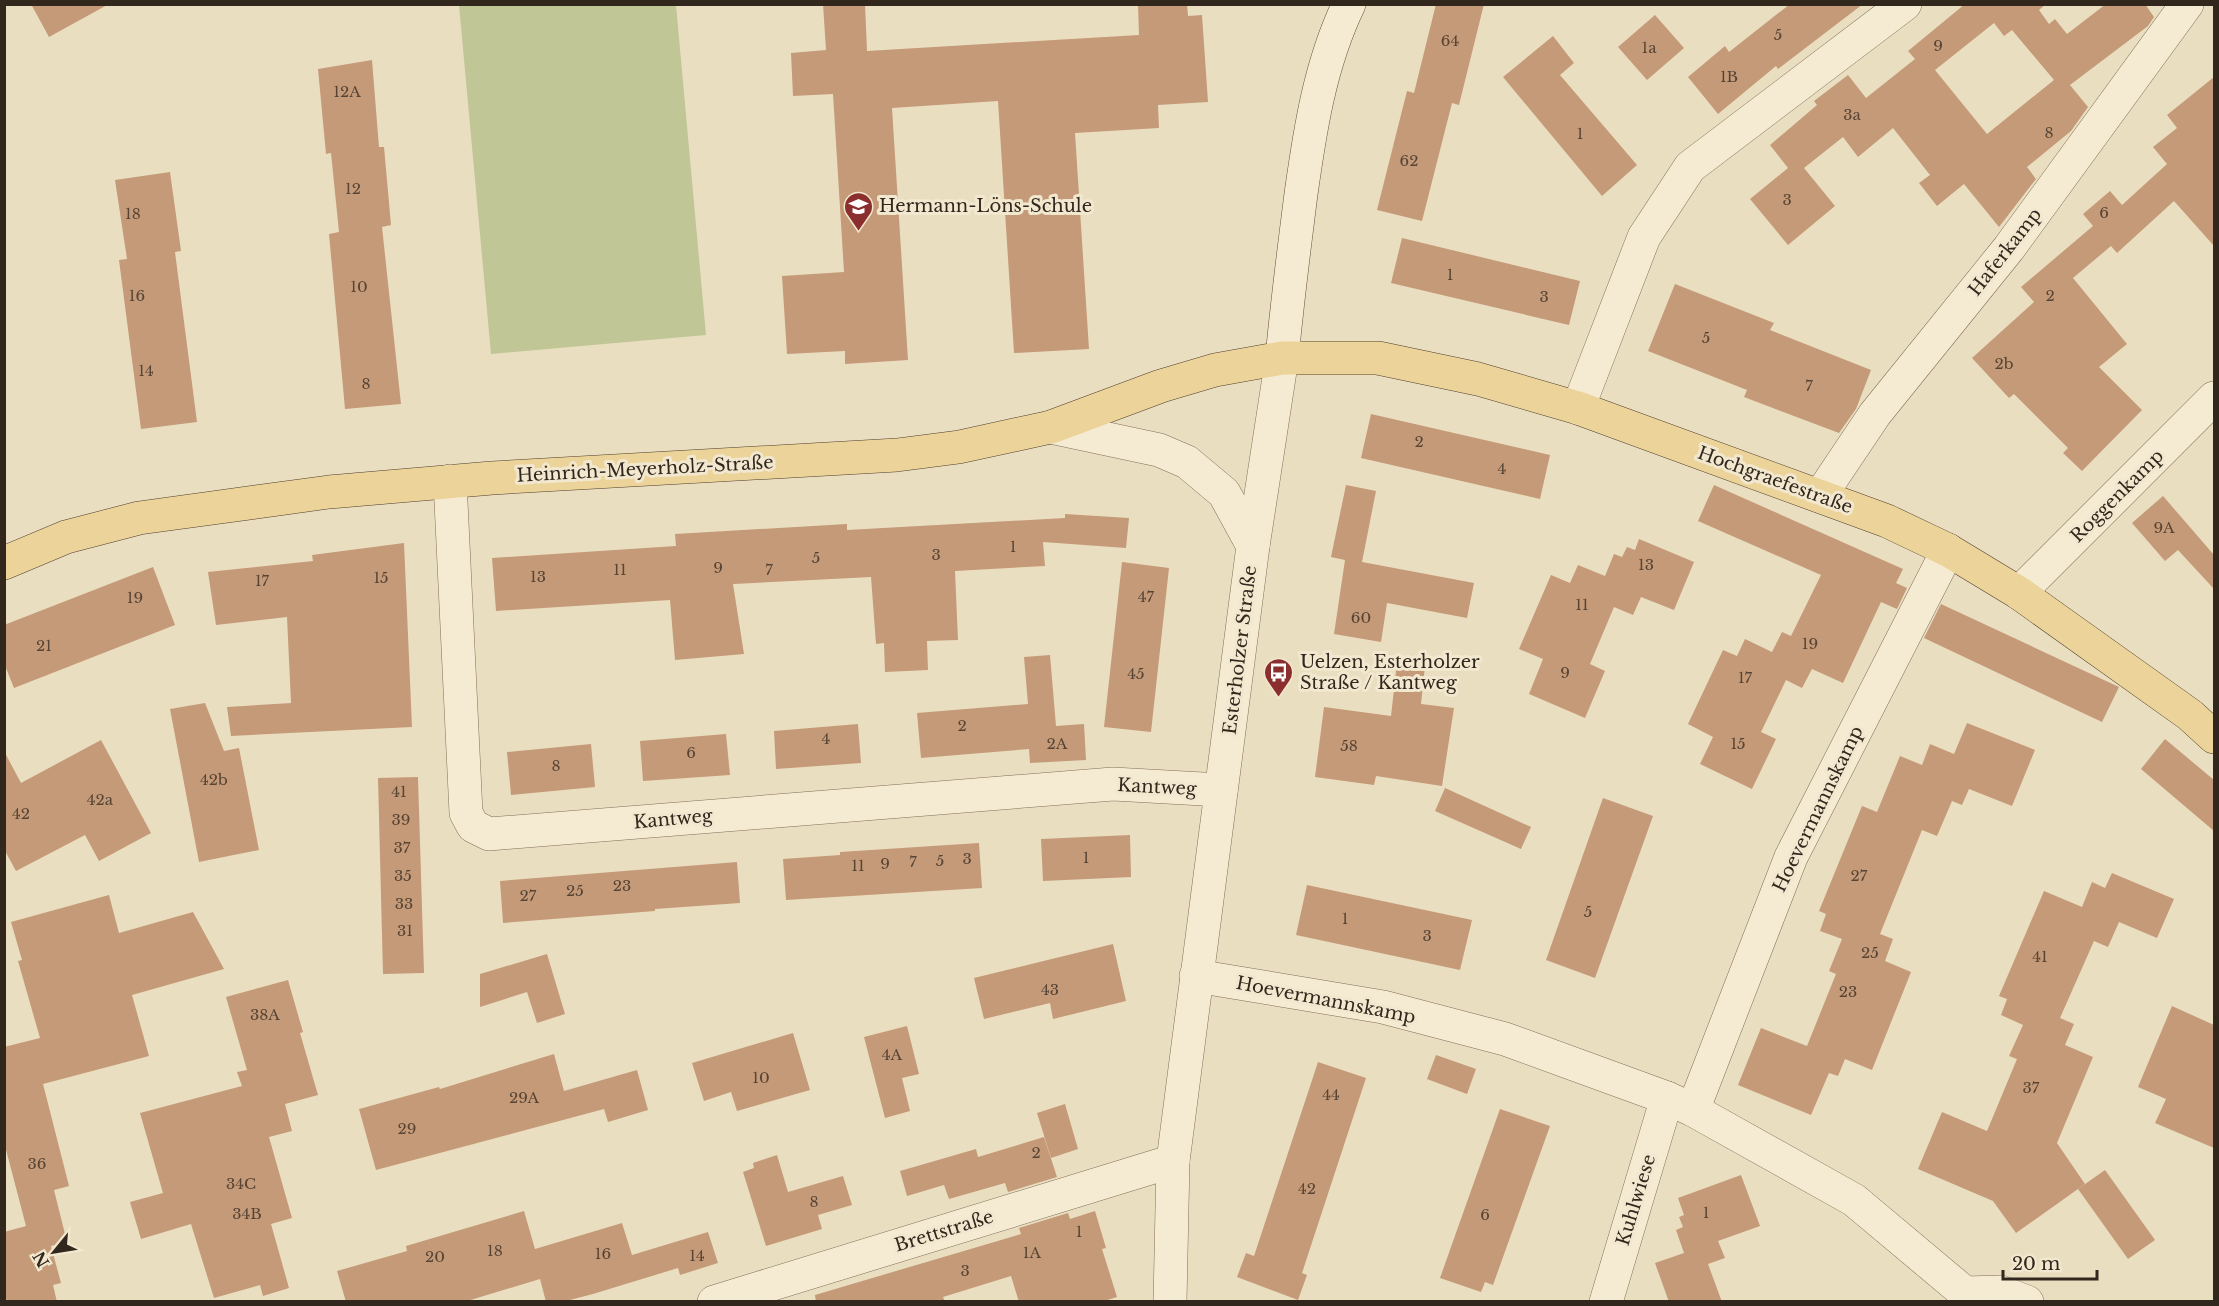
<svg xmlns="http://www.w3.org/2000/svg" width="2219" height="1306" font-family="'Libre Baskerville',serif">
  <style>
    .green { fill: #c0c695 }
    .building { fill: #c59a78; fill-rule: evenodd }
    .lines { fill: none; stroke-linecap: round; stroke-linejoin: round }
    .minor-casing { stroke: #816f59; stroke-width: 34 }
    .tertiary-casing { stroke: #816f59; stroke-width: 34 }
    .secondary-casing { stroke: #63503d; stroke-width: 34 }
    .primary-casing { stroke: #4f3e2e; stroke-width: 34 }
    .minor { stroke: #f5ebd2; stroke-width: 33 }
    .tertiary { stroke: #f5ebd2; stroke-width: 33 }
    .secondary { stroke: #f5ebd2; stroke-width: 33 }
    .primary { stroke: #ebd399; stroke-width: 33 }
    .labels { text-anchor: middle; stroke-width: 6; stroke-linejoin: round; paint-order: stroke }
    .number-label { font-size: 15px; fill: #574434 }
    .poi-label { font-size: 18px; fill: #32271d; stroke: #f2e8cf; text-anchor: start }
    .street-label { font-size: 18px; fill: #32271d; stroke: #f2e8cf }
  </style>
  <rect width="100%" height="100%" fill="#eadec0"/>
  <polygon class="green" points="459,5 676,5 706,335 491,354"/>
  <g class="building">
    <polygon points="31,4 109,4 49,37"/>
    <polygon points="823,4 865,4 867,51 1139,35 1138,4 1187,4 1188,16 1202,15 1208,102 1158,105 1159,128 1075,133 1089,349 1014,353 998,101 892,108 908,360 845,364 845,351 787,354 782,276 844,272 833,94 793,96 791,53 826,50"/>
    <polygon points="1436,4 1484,4 1459,105 1452,103 1422,221 1377,210 1407,91 1414,93"/>
    <polygon points="1790,4 1863,4 1778,69 1776,66 1718,114 1688,77 1725,46 1729,52"/>
    <path d="M1965 4H2046L2039 10 2049 24 2055 19 2067 34 2106 4H2145L2154 17 2148 26 2070 85 2088 107 2071 131 2027 167 2036 179 1999 227 1964 184 1937 206 1919 183 1930 175 1893 128 1858 157 1843 137 1804 168 1835 206 1788 245 1750 199 1788 168 1770 145 1817 105 1814 101 1848 75 1866 98 1915 59 1908 51ZM1994 23 2004 36 2012 30 2054 80 1987 134 1935 70Z"/>
    <polygon points="1655,15 1684,48 1647,80 1618,47"/>
    <polygon points="1553,36 1574,63 1560,75 1637,165 1602,196 1503,77"/>
    <polygon points="372,60 379,147 384,147 391,225 382,227 401,404 345,409 329,234 339,232 331,153 326,154 318,69"/>
    <polygon points="2214,77 2214,246 2174,201 2117,253 2111,246 2073,278 2127,344 2099,367 2142,410 2082,471 2063,453 2068,448 2014,394 2009,398 1972,358 2034,302 2021,287 2093,226 2083,214 2110,191 2122,205 2167,164 2153,147 2177,128 2167,115"/>
    <polygon points="170,172 181,251 175,252 197,422 141,429 119,260 127,259 115,180"/>
    <polygon points="1402,238 1580,281 1569,325 1391,283"/>
    <polygon points="1675,284 1774,323 1770,330 1871,370 1856,409 1839,433 1744,397 1747,390 1648,351"/>
    <polygon points="1371,414 1550,455 1540,499 1361,458"/>
    <polygon points="1346,485 1376,491 1362,562 1474,583 1467,618 1387,603 1381,642 1334,634 1345,560 1331,557"/>
    <polygon points="1714,485 1903,569 1896,583 1907,588 1897,609 1881,602 1843,683 1812,669 1802,688 1786,680 1761,732 1776,739 1752,789 1700,764 1713,737 1688,724 1723,650 1737,656 1745,639 1772,652 1782,632 1791,636 1821,575 1698,521"/>
    <polygon points="2163,496 2214,555 2214,589 2178,550 2165,561 2132,523"/>
    <polygon points="1065,514 1129,518 1126,548 1043,542 1045,566 955,571 958,640 927,641 928,670 885,672 884,643 876,644 871,577 733,584 744,654 675,660 670,600 496,611 492,558 676,546 675,534 847,524 847,530 1065,518"/>
    <polygon points="1639,539 1694,562 1674,610 1641,597 1633,615 1614,607 1590,664 1605,671 1585,718 1529,694 1543,659 1519,649 1551,575 1570,583 1578,565 1605,576 1614,554 1622,557 1627,547 1635,550"/>
    <polygon points="404,543 412,727 231,736 227,707 291,703 287,617 216,625 208,572 313,561 312,555"/>
    <polygon points="1122,562 1169,568 1151,732 1104,727"/>
    <polygon points="153,567 175,625 14,688 4,663 4,625"/>
    <polygon points="1941,604 2119,687 2102,722 1924,638"/>
    <polygon points="1050,655 1056,726 1084,724 1086,760 1030,763 1029,749 921,758 917,713 1028,704 1024,657"/>
    <polygon points="1397,663 1425,666 1421,704 1454,708 1442,786 1376,776 1374,785 1315,777 1324,707 1391,716"/>
    <polygon points="205,703 224,751 239,748 259,850 199,862 170,709"/>
    <polygon points="1967,723 2035,750 2012,806 1969,789 1962,805 1952,801 1937,836 1922,830 1880,934 1893,939 1885,961 1911,972 1872,1070 1845,1059 1838,1076 1829,1073 1811,1115 1738,1085 1761,1028 1807,1046 1836,974 1829,971 1842,939 1820,931 1826,914 1819,911 1862,806 1877,812 1900,756 1922,765 1930,744 1954,754"/>
    <polygon points="858,724 861,763 776,769 774,731"/>
    <polygon points="726,734 730,775 643,781 640,741"/>
    <polygon points="2165,739 2214,780 2214,831 2141,769"/>
    <polygon points="101,740 151,833 99,861 85,835 16,871 4,849 4,751 21,783"/>
    <polygon points="591,744 595,787 511,795 507,752"/>
    <polygon points="418,777 424,973 383,974 378,778"/>
    <polygon points="1445,788 1531,827 1521,849 1435,811"/>
    <polygon points="1603,798 1653,816 1595,978 1546,960"/>
    <polygon points="1130,835 1131,877 1043,881 1041,839"/>
    <polygon points="979,843 982,888 786,900 783,859 840,855 840,852"/>
    <polygon points="737,862 740,903 655,909 655,911 503,923 500,881"/>
    <polygon points="2112,873 2174,899 2157,938 2119,922 2108,947 2094,941 2060,1018 2074,1024 2065,1045 2093,1057 2057,1143 2085,1184 2016,1233 1993,1201 1918,1169 1942,1112 1987,1131 2017,1059 2009,1056 2023,1025 2001,1015 2007,999 1999,996 2044,891 2082,907 2092,882 2105,888"/>
    <polygon points="1307,885 1472,920 1460,970 1296,935"/>
    <polygon points="109,895 119,933 193,912 224,969 132,995 149,1056 43,1084 69,1186 54,1190 67,1242 51,1246 61,1283 53,1285 57,1302 7,1302 4,1291 4,1232 26,1226 4,1142 4,1047 40,1038 18,961 22,960 11,922"/>
    <polygon points="1113,944 1126,1001 1053,1019 1050,1003 984,1019 974,978"/>
    <polygon points="547,954 565,1014 537,1023 527,992 480,1007 480,974"/>
    <polygon points="288,980 303,1032 300,1033 318,1095 285,1104 292,1131 269,1137 292,1218 271,1224 289,1288 263,1296 260,1285 214,1298 191,1224 141,1239 130,1202 163,1193 140,1113 242,1086 237,1072 247,1070 226,997"/>
    <polygon points="2172,1006 2214,1025 2214,1148 2155,1123 2166,1099 2138,1087"/>
    <polygon points="907,1026 919,1074 902,1078 910,1111 885,1118 864,1037"/>
    <polygon points="793,1033 810,1090 737,1111 731,1092 704,1101 692,1063"/>
    <polygon points="554,1054 564,1091 637,1070 648,1110 608,1122 604,1109 376,1170 359,1109 439,1087 440,1089"/>
    <polygon points="1436,1055 1476,1069 1467,1094 1427,1079"/>
    <polygon points="1318,1062 1366,1078 1302,1273 1307,1275 1298,1300 1237,1277 1246,1253 1254,1256"/>
    <polygon points="1065,1104 1078,1149 1051,1158 1037,1113"/>
    <polygon points="1500,1109 1550,1126 1493,1285 1485,1282 1481,1292 1440,1278"/>
    <polygon points="1044,1137 1057,1177 1008,1192 1005,1183 949,1199 944,1185 907,1196 900,1171 976,1149 978,1157"/>
    <polygon points="777,1155 788,1192 843,1176 852,1205 818,1215 822,1229 766,1246 743,1172 754,1168 753,1163"/>
    <polygon points="2105,1170 2155,1240 2128,1259 2078,1189"/>
    <polygon points="1741,1175 1760,1226 1718,1241 1725,1258 1708,1264 1722,1302 1669,1302 1655,1263 1684,1253 1676,1230 1683,1227 1679,1217 1684,1215 1678,1198"/>
    <polygon points="524,1211 535,1249 622,1223 632,1255 708,1232 718,1263 680,1275 678,1268 593,1294 562,1302 546,1302 540,1279 464,1302 346,1302 337,1271 407,1251 406,1246"/>
    <polygon points="1095,1211 1106,1248 1102,1249 1117,1297 1101,1302 1019,1302 1011,1276 943,1297 945,1302 816,1302 815,1295 1021,1234 1019,1228 1068,1213 1070,1219"/>
  </g>
  <g class="lines">
    <defs>
      <g id="minor">
        <polyline points="1578,408 1644,237 1690,167 1905,4"/>
        <polyline points="450,481 466,813 473,826 489,834 1113,784 1221,790"/>
        <polyline points="1820,496 1875,414 2009,248 2187,4"/>
        <polyline points="2019,593 2214,398"/>
        <polyline points="1196,976 1383,1007 1505,1039 1667,1098 1693,1110 1854,1200 1965,1293 1968,1302"/>
        <polyline points="1693,1110 1791,857 1948,550"/>
        <polyline points="1965,1293 2001,1292 2027,1302"/>
        <polyline points="714,1302 1173,1161"/>
        <polyline points="1606,1302 1667,1098"/>
      </g>
      <g id="tertiary">
        <polyline points="1051,427 1159,450 1187,462 1224,493 1253,546"/>
        <polyline points="1170,1302 1173,1161 1253,546 1282,358"/>
      </g>
      <path id="secondary" d="M1282 358C1287 303 1294 249 1301 194 1310 130 1320 64 1349 4"/>
      <polyline id="primary" points="4,563 66,537 139,518 329,492 492,478 897,455 959,447 1051,427 1161,386 1215,370 1282,358 1378,358 1478,379 1578,408 1887,521 1948,550 2019,593 2190,715 2214,737"/>
    </defs>
    <use href="#minor" class="minor-casing"/>
    <use href="#tertiary" class="tertiary-casing"/>
    <use href="#secondary" class="secondary-casing"/>
    <use href="#primary" class="primary-casing"/>
    <use href="#minor" class="minor"/>
    <use href="#tertiary" class="tertiary"/>
    <use href="#secondary" class="secondary"/>
    <use href="#primary" class="primary"/>
  </g>
  <defs>
    <symbol id="school-pin" viewBox="-11 -11 22 30"><path d="M0 17L-7.5 6A9.5 9.5 0 1 1 7.5 6Z" fill="#8b2f2e" stroke="#f2e8cf"/><path d="M0-5L7-2L0 1L-7-2ZM-4 1L0 2.5L4 1V4Q0 6-4 4Z" fill="#fff"/></symbol>
    <symbol id="bus-pin" viewBox="-11 -11 22 30"><path d="M0 17L-7.5 6A9.5 9.5 0 1 1 7.5 6Z" fill="#8b2f2e" stroke="#f2e8cf"/><path d="M-5-6H5V4H4V6H2V4H-2V6H-4V4H-5ZM-3.5-4V0h7V-4ZM-3.5 1.2v1.5H-2V1.2ZM2 1.2v1.5H3.5V1.2Z" fill="#fff"/></symbol>
  </defs>
  <g fill-rule="evenodd">
    <use href="#school-pin" x="842" y="190" width="33" height="45"/>
    <use href="#bus-pin" x="1262" y="656" width="33" height="45"/>
  </g>
  <g class="labels">
    <g class="number-label">
      <text x="1778" y="40">5</text>
      <text x="1450" y="46">64</text>
      <text x="1938" y="51">9</text>
      <text x="1649" y="53">1a</text>
      <text x="1729" y="82">1B</text>
      <text x="347" y="97">12A</text>
      <text x="1852" y="120">3a</text>
      <text x="2049" y="138">8</text>
      <text x="1580" y="139">1</text>
      <text x="1409" y="166">62</text>
      <text x="353" y="194">12</text>
      <text x="1787" y="205">3</text>
      <text x="2104" y="218">6</text>
      <text x="133" y="219">18</text>
      <text x="1450" y="280">1</text>
      <text x="359" y="292">10</text>
      <text x="137" y="301">16</text>
      <text x="2050" y="301">2</text>
      <text x="1544" y="302">3</text>
      <text x="1706" y="343">5</text>
      <text x="2004" y="369">2b</text>
      <text x="146" y="376">14</text>
      <text x="366" y="389">8</text>
      <text x="1809" y="391">7</text>
      <text x="1419" y="447">2</text>
      <text x="1502" y="474">4</text>
      <text x="2164" y="533">9A</text>
      <text x="1013" y="552">1</text>
      <text x="936" y="560">3</text>
      <text x="816" y="563">5</text>
      <text x="1646" y="570">13</text>
      <text x="718" y="573">9</text>
      <text x="620" y="575">11</text>
      <text x="769" y="575">7</text>
      <text x="538" y="582">13</text>
      <text x="381" y="583">15</text>
      <text x="262" y="586">17</text>
      <text x="1146" y="602">47</text>
      <text x="135" y="603">19</text>
      <text x="1582" y="610">11</text>
      <text x="1361" y="623">60</text>
      <text x="1810" y="649">19</text>
      <text x="44" y="651">21</text>
      <text x="1565" y="678">9</text>
      <text x="1136" y="679">45</text>
      <text x="1745" y="683">17</text>
      <text x="962" y="731">2</text>
      <text x="826" y="744">4</text>
      <text x="1057" y="749">2A</text>
      <text x="1738" y="749">15</text>
      <text x="1349" y="751">58</text>
      <text x="691" y="758">6</text>
      <text x="556" y="771">8</text>
      <text x="214" y="785">42b</text>
      <text x="399" y="797">41</text>
      <text x="100" y="805">42a</text>
      <text x="21" y="819">42</text>
      <text x="401" y="825">39</text>
      <text x="402" y="853">37</text>
      <text x="1086" y="863">1</text>
      <text x="967" y="864">3</text>
      <text x="940" y="866">5</text>
      <text x="913" y="867">7</text>
      <text x="885" y="869">9</text>
      <text x="858" y="871">11</text>
      <text x="403" y="881">35</text>
      <text x="1859" y="881">27</text>
      <text x="622" y="891">23</text>
      <text x="575" y="896">25</text>
      <text x="528" y="901">27</text>
      <text x="404" y="909">33</text>
      <text x="1588" y="917">5</text>
      <text x="1345" y="924">1</text>
      <text x="405" y="936">31</text>
      <text x="1427" y="941">3</text>
      <text x="1870" y="958">25</text>
      <text x="2040" y="962">41</text>
      <text x="1050" y="995">43</text>
      <text x="1848" y="997">23</text>
      <text x="265" y="1020">38A</text>
      <text x="892" y="1060">4A</text>
      <text x="761" y="1083">10</text>
      <text x="2031" y="1093">37</text>
      <text x="1331" y="1100">44</text>
      <text x="524" y="1103">29A</text>
      <text x="407" y="1134">29</text>
      <text x="1036" y="1158">2</text>
      <text x="37" y="1169">36</text>
      <text x="241" y="1189">34C</text>
      <text x="1307" y="1194">42</text>
      <text x="814" y="1207">8</text>
      <text x="1706" y="1218">1</text>
      <text x="247" y="1219">34B</text>
      <text x="1485" y="1220">6</text>
      <text x="1079" y="1237">1</text>
      <text x="495" y="1256">18</text>
      <text x="1032" y="1258">1A</text>
      <text x="603" y="1259">16</text>
      <text x="697" y="1261">14</text>
      <text x="435" y="1262">20</text>
      <text x="965" y="1276">3</text>
    </g>
    <g class="poi-label">
      <text x="879" y="212">Hermann-Löns-Schule</text>
      <text x="1300" y="668">Uelzen, Esterholzer<tspan x="1300" dy="21">Straße / Kantweg</tspan></text>
    </g>
    <g class="street-label">
      <text transform="translate(2005 252) rotate(-52)" y="6">Haferkamp</text>
      <text transform="translate(645 469) rotate(-3)" y="6">Heinrich-Meyerholz-Straße</text>
      <text transform="translate(1775 480) rotate(20)" y="6">Hochgraefestraße</text>
      <text transform="translate(2117 496) rotate(-45)" y="6">Roggenkamp</text>
      <text transform="translate(1240 650) rotate(-83)" y="6">Esterholzer Straße</text>
      <text transform="translate(1157 787) rotate(3)" y="6">Kantweg</text>
      <text transform="translate(1818 809) rotate(-64)" y="6">Hoevermannskamp</text>
      <text transform="translate(673 819) rotate(-5)" y="6">Kantweg</text>
      <text transform="translate(1326 1000) rotate(11)" y="6">Hoevermannskamp</text>
      <text transform="translate(1636 1200) rotate(-73)" y="6">Kuhlwiese</text>
      <text transform="translate(944 1231) rotate(-17)" y="6">Brettstraße</text>
    </g>
  </g>
  <rect width="2219" height="1306" fill="none" stroke="#32271d" stroke-width="12"/>
  <g transform="translate(54 1252) rotate(240)" stroke="#f2e8cf" stroke-width="4.5" paint-order="stroke">
  <path d="M0-4.5L10 22L0 15L-10 22Z" fill="#32271d"/>
  <text y="-9" font-size="16" font-weight="bold" text-anchor="middle" fill="#32271d">N</text>
  </g>
  <path d="M2003 1270v9h94v-9" fill="none" stroke="#32271d" stroke-width="3"/>
  <text x="2012" y="1270" font-size="18" fill="#32271d" stroke="#f2e8cf" stroke-width="4.5" paint-order="stroke">20 m</text>
</svg>
